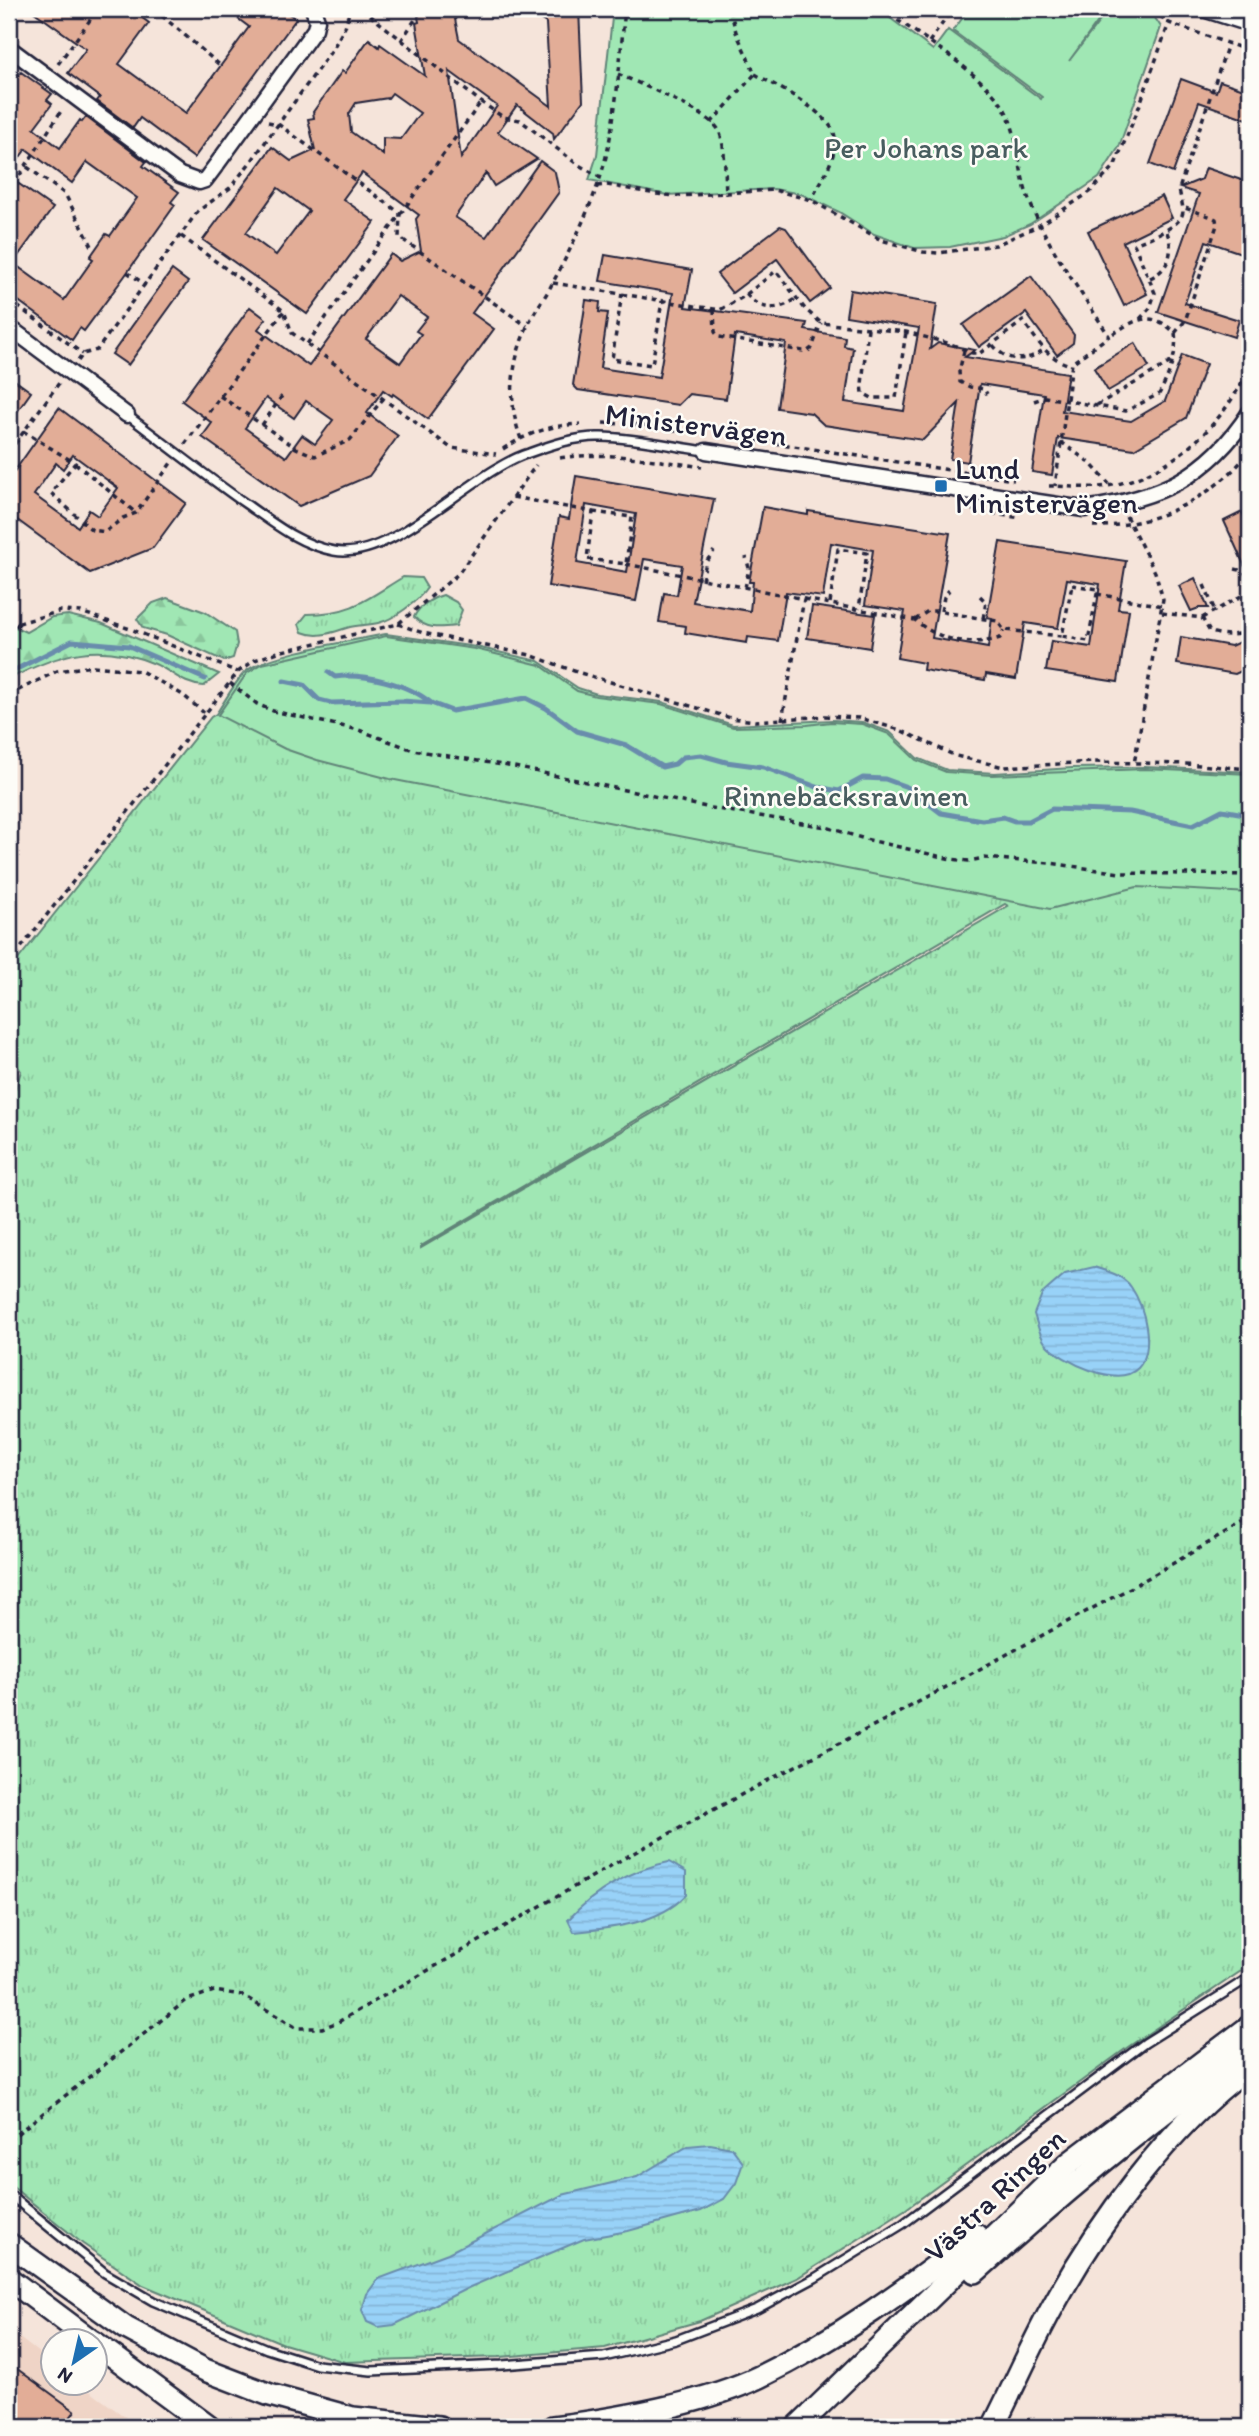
<svg xmlns="http://www.w3.org/2000/svg" width="1259" height="2436" font-family="Itim,sans-serif">
  <style>
    .built { fill: #efd4c6 }
    .grass { fill: url(#grass-tufts); stroke: #618478; stroke-width: 2; fill-rule: evenodd }
    .forest { fill: url(#forest-firs); stroke: #618478; stroke-width: 2 }
    .park { fill: #a0e7b4; stroke: #618478; stroke-width: 2 }
    .water { fill: url(#water-rules); stroke: #698cac; stroke-width: 2 }
    .lines { fill: none; stroke-linecap: round; stroke-linejoin: round }
    .stream { stroke: #698cac; stroke-width: 5 }
    .building { fill: #e2ad97; stroke: #22223b; stroke-width: 2; fill-rule: evenodd }
    .service-casing { stroke: #22223b; stroke-width: 12 }
    .minor-casing { stroke: #22223b; stroke-width: 19 }
    .secondary-casing { stroke: #22223b; stroke-width: 26 }
    .path { stroke: #22223b; stroke-width: 3.5; stroke-dasharray: 5 5; stroke-linecap: butt }
    .service { stroke: #fdfcf7; stroke-width: 7 }
    .minor { stroke: #fdfcf7; stroke-width: 14 }
    .secondary { stroke: #fdfcf7; stroke-width: 21 }
    .poi-dot { fill: #1f6fb2; stroke: #fdfcf7; stroke-width: 2.5 }
    .labels { text-anchor: middle; stroke-width: 5; stroke-linejoin: round; paint-order: stroke }
    .park-label { font-size: 30px; fill: #485d5f; stroke: #fdfcf7 }
    .street-label { font-size: 30px; fill: #22223b; stroke: #fdfcf7 }
    .poi-label { font-size: 30px; fill: #22223b; stroke: #fdfcf7; text-anchor: start }
  </style>
  <defs>
    <pattern id="grass-tufts" width="24" height="20" patternUnits="userSpaceOnUse" patternTransform="scale(1.75)"><rect width="24" height="20" fill="#a0e7b4"/><path d="M3 7l-1-3M5 7V3M7 7l1-3M15 17l-1-3M17 17v-4M19 17l1-3" fill="none" stroke="#8ac69c"/></pattern>
    <pattern id="forest-firs" width="22" height="20" patternUnits="userSpaceOnUse" patternTransform="scale(1.75)"><rect width="22" height="20" fill="#a0e7b4"/><path d="M5 1l3.5 6h-7zM16 11l3.5 6h-7z" fill="#8ac69c"/></pattern>
    <pattern id="water-rules" width="6" height="5" patternUnits="userSpaceOnUse" patternTransform="scale(1.75)"><rect width="6" height="5" fill="#98d2f8"/><path d="M0 2.5h6" fill="none" stroke="#83b4d6"/></pattern>
  </defs>
  <rect width="100%" height="100%" fill="#f5e4da"/>
  <filter id="ink" filterUnits="userSpaceOnUse"><feTurbulence type="fractalNoise" baseFrequency=".0143" numOctaves="2"/><feDisplacementMap in="SourceGraphic" scale="14" xChannelSelector="R" yChannelSelector="G"/><feConvolveMatrix kernelMatrix="1 2 1 2 8 2 1 2 1" color-interpolation-filters="sRGB"/></filter>
  <g filter="url(#ink)">
    <polygon class="built" points="9,2330 52,2363 52,2384 80,2384 139,2427 9,2427"/>
    <g class="grass">
      <path d="M403 577 421 578 427 588C418 601 393 620 378 623 369 625 359 625 350 627 333 632 319 639 302 632L299 624 307 614C352 614 367 599 403 577Z"/>
      <path d="M443 595 456 602 462 610 456 626C439 628 427 630 414 617 419 606 432 598 443 595Z"/>
      <path d="M386 634 476 647 538 661 578 688 597 694 662 702 733 725 832 720 862 722 890 732 917 758 947 770 995 773 1072 768 1145 767 1250 772V1965L1128 2047 906 2209 797 2278 700 2321 605 2348 499 2357 345 2362 284 2344 143 2285 83 2244 9 2184V1109L21 1071 9 1055V971L211 717 216 714C225 701 233 685 244 673 263 654 356 640 386 634ZM1005 904 1008 906 421 1248V1246Z"/>
    </g>
    <g class="forest">
      <polygon points="167,598 205,612 235,632 237,644 233,658 224,661 167,635 143,628 137,619 153,603"/>
      <path d="M68 615 101 623 219 674 204 686C183 685 173 672 155 664 98 641 60 653 9 679V624L26 632 52 617Z"/>
    </g>
    <g class="park">
      <path d="M613 9H878L933 50 948 30 1041 99 1042 97 953 31 969 9H1107L1069 61 1109 9C1135 9 1147 2 1161 27L1119 147 1099 178 1030 224 1003 236 950 247 914 248 874 234 839 212 801 194 774 189 667 195 589 180 597 155Z"/>
      <polygon points="386,636 475,649 540,665 577,691 596,696 661,704 733,727 807,725 831,722 862,724 889,734 916,760 946,772 992,775 1145,769 1250,774 1250,893 1137,887 1050,909 390,779 317,760 285,749 218,715 247,673 262,664"/>
    </g>
    <g class="water">
      <path d="M1094 1267C1107 1271 1123 1275 1131 1287 1144 1306 1156 1349 1138 1368 1118 1389 1062 1361 1046 1344 1040 1337 1037 1323 1034 1314L1042 1294 1065 1274Z"/>
      <path d="M669 1862 686 1872V1895C658 1924 613 1928 574 1932L568 1920C593 1892 632 1869 669 1862Z"/>
      <polygon points="710,2144 732,2148 743,2163 736,2183 724,2199 701,2211 628,2231 584,2239 470,2287 394,2325 378,2327 367,2322 362,2310 367,2294 378,2279 448,2253 562,2195 637,2177 688,2146"/>
    </g>
    <g class="lines">
      <g class="stream">
        <path d="M328 672 335 677C364 673 409 684 431 703"/>
        <polyline points="9,673 72,641 129,646 205,679"/>
        <polyline points="284,681 304,685 319,700 331,703 402,701 431,703 452,711 526,698 546,708 577,731 626,745 662,767 675,764 683,757 701,755 726,762 763,767 817,787 839,791 863,778 885,779 907,787 941,813 982,820 1003,817 1014,821 1029,821 1052,809 1130,812 1193,825 1222,810 1250,815"/>
      </g>
    </g>
    <g class="building">
      <polygon points="30,9 130,9 149,23 119,64 186,113 249,27 225,9 282,9 296,19 194,158 140,118 133,128 97,101 100,97 68,73 86,49"/>
      <path d="M424 9H462L455 19 459 39 551 106 546 23 524 9H579L583 101 554 139 553 133 517 105 498 132 537 159 494 186 486 173 455 217 486 237 540 161 555 172 559 192 472 313 494 329 428 419 393 394 392 396 383 390 367 413 398 436 369 476 299 506 202 437 212 423 182 401 250 307 266 319 258 329 309 366 391 254 400 261 421 251 416 219 419 215 362 173 343 199 375 222 307 314 203 240 272 147 291 161 315 150 308 119 314 118 313 112 342 71 345 73 369 39 379 47 380 44 425 76 416 23 419 22 418 17ZM449 71 497 106 461 158 453 101ZM392 93 420 113 401 139 383 138V155L351 132 349 114 356 103 388 98ZM278 188 309 211 276 255 246 233ZM398 296 427 317 416 331 421 334 400 363 366 339ZM266 398 294 418 306 401 333 420 315 444 302 435 286 457 245 428Z"/>
      <polygon points="21,72 52,94 47,100 52,104 34,128 60,148 80,120 82,122 86,117 146,162 143,166 179,192 171,202 175,205 124,277 84,331 80,328 72,340 9,294 9,177 53,208 13,263 64,300 93,259 90,257 106,234 110,236 137,198 87,162 72,183 26,149 9,172 9,73 16,78"/>
      <polygon points="1181,79 1216,92 1220,81 1250,91 1250,120 1199,102 1173,173 1150,164"/>
      <polygon points="1206,168 1250,183 1250,256 1206,241 1185,303 1239,320 1234,337 1158,312 1199,194 1180,188 1202,179"/>
      <polygon points="1162,196 1172,218 1123,242 1147,294 1124,306 1088,231"/>
      <polygon points="780,226 786,228 830,288 810,303 777,259 732,293 717,274"/>
      <polygon points="605,255 692,270 685,307 807,323 805,330 845,337 844,346 853,348 845,402 904,411 919,328 846,316 850,290 937,304 930,349 938,343 975,350 965,357 1068,373 1062,411 1131,421 1165,401 1182,355 1206,364 1186,418 1134,449 1058,438 1052,475 1032,472 1044,394 980,384 968,462 950,459 959,403 923,440 824,425 811,413 777,408 786,343 735,335 726,399 689,394 678,405 578,390 573,385 586,300 600,302 599,312 608,313 600,368 659,377 673,293 600,281"/>
      <polygon points="172,270 188,282 128,365 112,354"/>
      <polygon points="1031,276 1074,335 1073,343 1057,355 1026,313 979,347 963,325"/>
      <polygon points="1135,343 1149,367 1108,391 1094,368"/>
      <polygon points="9,376 31,392 9,423"/>
      <path d="M59 408 186 503 153 548 90 573 9 514V479ZM73 455 118 488 98 516 89 510 78 527 34 495 56 463 63 469Z"/>
      <path d="M576 476 714 499 693 602 750 611 753 582H749L763 507 808 515V511L950 533 932 638 988 648 992 618 987 617 1000 542 1126 561 1118 609 1129 610 1118 682 1046 671 1051 641 1091 647 1100 584 1067 579 1058 628 1025 623 1016 679 986 674 985 680 923 670 924 663 897 658 905 611 865 605 873 550 831 543 823 597 786 592 778 641 748 637 747 643 685 633 686 626 659 622 664 593 677 595 682 565 644 559 636 601 548 586 559 517 569 519ZM586 505 636 514 627 572 577 563Z"/>
      <polygon points="1242,512 1250,531 1250,578 1224,521"/>
      <polygon points="1195,578 1208,608 1199,608 1191,611 1179,586"/>
      <polygon points="812,606 875,615 870,648 807,638"/>
      <polygon points="1181,637 1231,646 1250,637 1250,667 1235,674 1177,664"/>
      <polygon points="9,2363 75,2411 63,2427 9,2427"/>
    </g>
    <g class="lines">
      <defs>
        <g id="service">
          <path d="M127 415C167 445 206 476 246 504 273 523 300 545 334 551 394 562 471 471 529 453 551 445 577 436 601 437 636 438 671 446 706 451"/>
          <polyline points="9,2194 105,2273 153,2301 267,2349 317,2365 371,2371 502,2365 604,2357 676,2340 757,2309 815,2278 903,2224 1145,2043 1250,1977"/>
        </g>
        <g id="minor">
          <polyline points="1203,9 1250,24"/>
          <polyline points="9,48 180,175 199,182 205,180 217,164 315,29 317,20 313,9"/>
          <polyline points="9,327 127,415"/>
          <path d="M706 451 1084 509C1159 499 1208 477 1250 412"/>
        </g>
        <g id="secondary">
          <polyline points="9,2244 126,2328 205,2370 270,2395 353,2418 439,2427"/>
          <path d="M975 2272C1063 2193 1153 2117 1250 2049"/>
          <polyline points="9,2279 93,2342"/>
          <polyline points="94,2342 209,2427"/>
          <path d="M553 2427C616 2419 702 2404 759 2377 838 2339 908 2288 976 2235"/>
          <polyline points="797,2427 1069,2163 1250,2026"/>
          <path d="M993 2427C1013 2388 1031 2346 1052 2308 1098 2224 1169 2126 1246 2069"/>
        </g>
      </defs>
      <use href="#service" class="service-casing"/>
      <use href="#minor" class="minor-casing"/>
      <use href="#secondary" class="secondary-casing"/>
      <g class="path">
        <polyline points="154,9 221,66"/>
        <polyline points="362,9 481,102 503,117 520,120 577,164 600,177"/>
        <path d="M881 9C916 33 979 71 1002 105 1020 132 1017 168 1028 197 1045 244 1082 293 1109 336L1072 363 1055 486"/>
        <polyline points="1152,9 1169,23"/>
        <polyline points="401,41 422,9"/>
        <polyline points="929,42 953,9"/>
        <polyline points="58,64 98,9"/>
        <path d="M618 74C638 83 708 112 718 129 726 143 725 178 726 195"/>
        <path d="M755 74C774 85 834 114 835 138 836 160 821 181 811 200"/>
        <polyline points="268,122 278,124 400,213 399,237 527,326"/>
        <polyline points="711,123 755,74 736,32 730,9"/>
        <polyline points="27,167 65,194 94,250"/>
        <polyline points="597,186 607,185 656,194 677,196 774,190 811,200 881,240 923,252 938,253 996,245 1040,225 1090,192 1114,167 1139,107 1169,23 1250,51"/>
        <polyline points="9,192 63,108"/>
        <polyline points="181,236 284,311 292,333 451,448 496,454"/>
        <polyline points="127,272 146,285"/>
        <path d="M1150 278C1170 269 1175 250 1166 230"/>
        <path d="M553 283 720 310 743 297 776 271 805 309 821 323 906 332 951 344 972 353H980L1023 321C1037 340 1047 359 1071 365"/>
        <polyline points="622,293 612,359 652,365 662,301"/>
        <path d="M746 294C760 311 779 312 797 298"/>
        <polyline points="9,300 83,354"/>
        <polyline points="714,309 715,332 719,337 803,351 808,351 812,348 821,323"/>
        <path d="M1140 319 1150 308 1155 293 1134 244C1146 239 1183 227 1183 211 1183 205 1180 196 1179 189L1228 44"/>
        <polyline points="868,328 862,384 863,393 872,398 896,398 906,332"/>
        <polyline points="1175,333 1185,321 1217,225 1216,219 1212,217 1182,207"/>
        <polyline points="307,344 481,102"/>
        <path d="M993 345C1006 362 1026 363 1043 350"/>
        <polyline points="964,351 959,372 960,382 970,387 984,389 987,394"/>
        <polyline points="78,361 83,354 97,350 198,211 230,188 253,159 332,50 345,27 350,9"/>
        <polyline points="220,396 296,448 315,456 350,440 383,399"/>
        <path d="M1034 401 1045 397 1126 411 1159 394C1168 378 1178 353 1175 333 1150 308 1134 321 1109 336"/>
        <polyline points="1097,405 1171,362"/>
        <polyline points="603,423 643,425 703,434"/>
        <polyline points="262,425 284,393"/>
        <polyline points="23,431 75,463 51,493 92,530 105,532 123,518 136,513 171,463"/>
        <path d="M521 439C507 402 511 361 528 325 534 311 545 298 552 284 568 255 585 219 597 187 616 135 619 65 625 9"/>
        <polyline points="755,440 1014,480"/>
        <polyline points="1061,442 1090,463 1109,484"/>
        <polyline points="185,444 284,311"/>
        <path d="M503 449C528 433 551 425 581 424"/>
        <polyline points="9,452 59,383"/>
        <path d="M560 458C608 451 654 460 702 467"/>
        <polyline points="75,463 136,513"/>
        <path d="M1049 486C1068 486 1090 489 1108 486 1171 475 1226 423 1250 365"/>
        <polyline points="513,497 593,512"/>
        <polyline points="972,510 1020,518"/>
        <polygon points="593,512 632,517 626,564 587,559"/>
        <polyline points="1126,516 1155,572 1163,599 1134,764"/>
        <path d="M1093 526C1153 528 1214 498 1250 451"/>
        <polyline points="626,564 804,599 782,720"/>
        <polyline points="1235,569 1244,571 1250,584"/>
        <polyline points="702,580 706,562 714,551"/>
        <polygon points="1072,585 1098,589 1088,641 1062,636"/>
        <polyline points="1204,585 1215,611"/>
        <polyline points="745,588 749,568 746,557"/>
        <polyline points="1097,594 1163,606"/>
        <polyline points="980,596 986,602 983,619"/>
        <path d="M804 599 915 620C937 640 972 647 1000 638L1004 630"/>
        <polyline points="830,603 838,549 867,553 859,609"/>
        <polyline points="941,611 944,597 949,590"/>
        <path d="M1162 613 1202 618 1210 632C1225 636 1235 636 1250 631"/>
        <polyline points="1202,618 1250,591"/>
        <polyline points="9,619 19,623 61,611 81,612 133,630 238,672"/>
        <polyline points="915,620 928,611 937,611 997,621 1004,630 1062,636"/>
        <polyline points="398,624 423,633 530,655 577,672 731,718 755,721 825,716 859,718 900,730 956,756 1004,767 1094,762 1186,764 1250,769"/>
        <polyline points="9,634 19,623"/>
        <polyline points="230,683 257,704 273,711 359,730 413,750 514,767 711,808 826,827 865,839 951,859 969,861 984,858 1050,863 1120,873 1250,875"/>
        <polyline points="9,695 57,671 93,666 141,671 183,695 204,713"/>
        <polyline points="9,963 238,672 255,660 278,652 398,624 458,574 536,465"/>
        <polyline points="9,2140 187,2000 214,1991 242,1995 297,2028 322,2028 338,2022 628,1856 763,1783 898,1713 1132,1587 1250,1519"/>
      </g>
      <use href="#service" class="service"/>
      <use href="#minor" class="minor"/>
      <use href="#secondary" class="secondary"/>
    </g>
  </g>
  <rect class="poi-dot" x="934" y="479" width="14" height="14" rx="3.5"/>
  <g class="labels">
    <g class="park-label">
      <text x="926" y="158">Per Johans park</text>
      <text x="846" y="806">Rinnebäcksravinen</text>
    </g>
    <g class="street-label">
      <text transform="translate(696 425) rotate(7)" y="10">Ministervägen</text>
      <text transform="translate(995 2195) rotate(-43)" y="10">Västra Ringen</text>
    </g>
    <g class="poi-label">
      <text x="955" y="479">Lund<tspan x="955" dy="34">Ministervägen</tspan></text>
    </g>
  </g>
  <rect width="1259" height="2436" fill="none" stroke="#fdfcf7" stroke-width="35"/>
  <rect x="18" y="18" width="1224" height="2401" fill="none" stroke="#22223b" stroke-width="2.5" filter="url(#ink)"/>
  <g transform="translate(74 2362) rotate(214)"><circle r="33" fill="#fdfcf7" stroke="#a5a5ac" stroke-width="2"/>
  <path d="M0-5L12 26L0 18L-12 26Z" fill="#1f6fb2"/>
  <text y="-10" font-size="19" font-weight="bold" text-anchor="middle" fill="#22223b">N</text>
  </g>
</svg>
